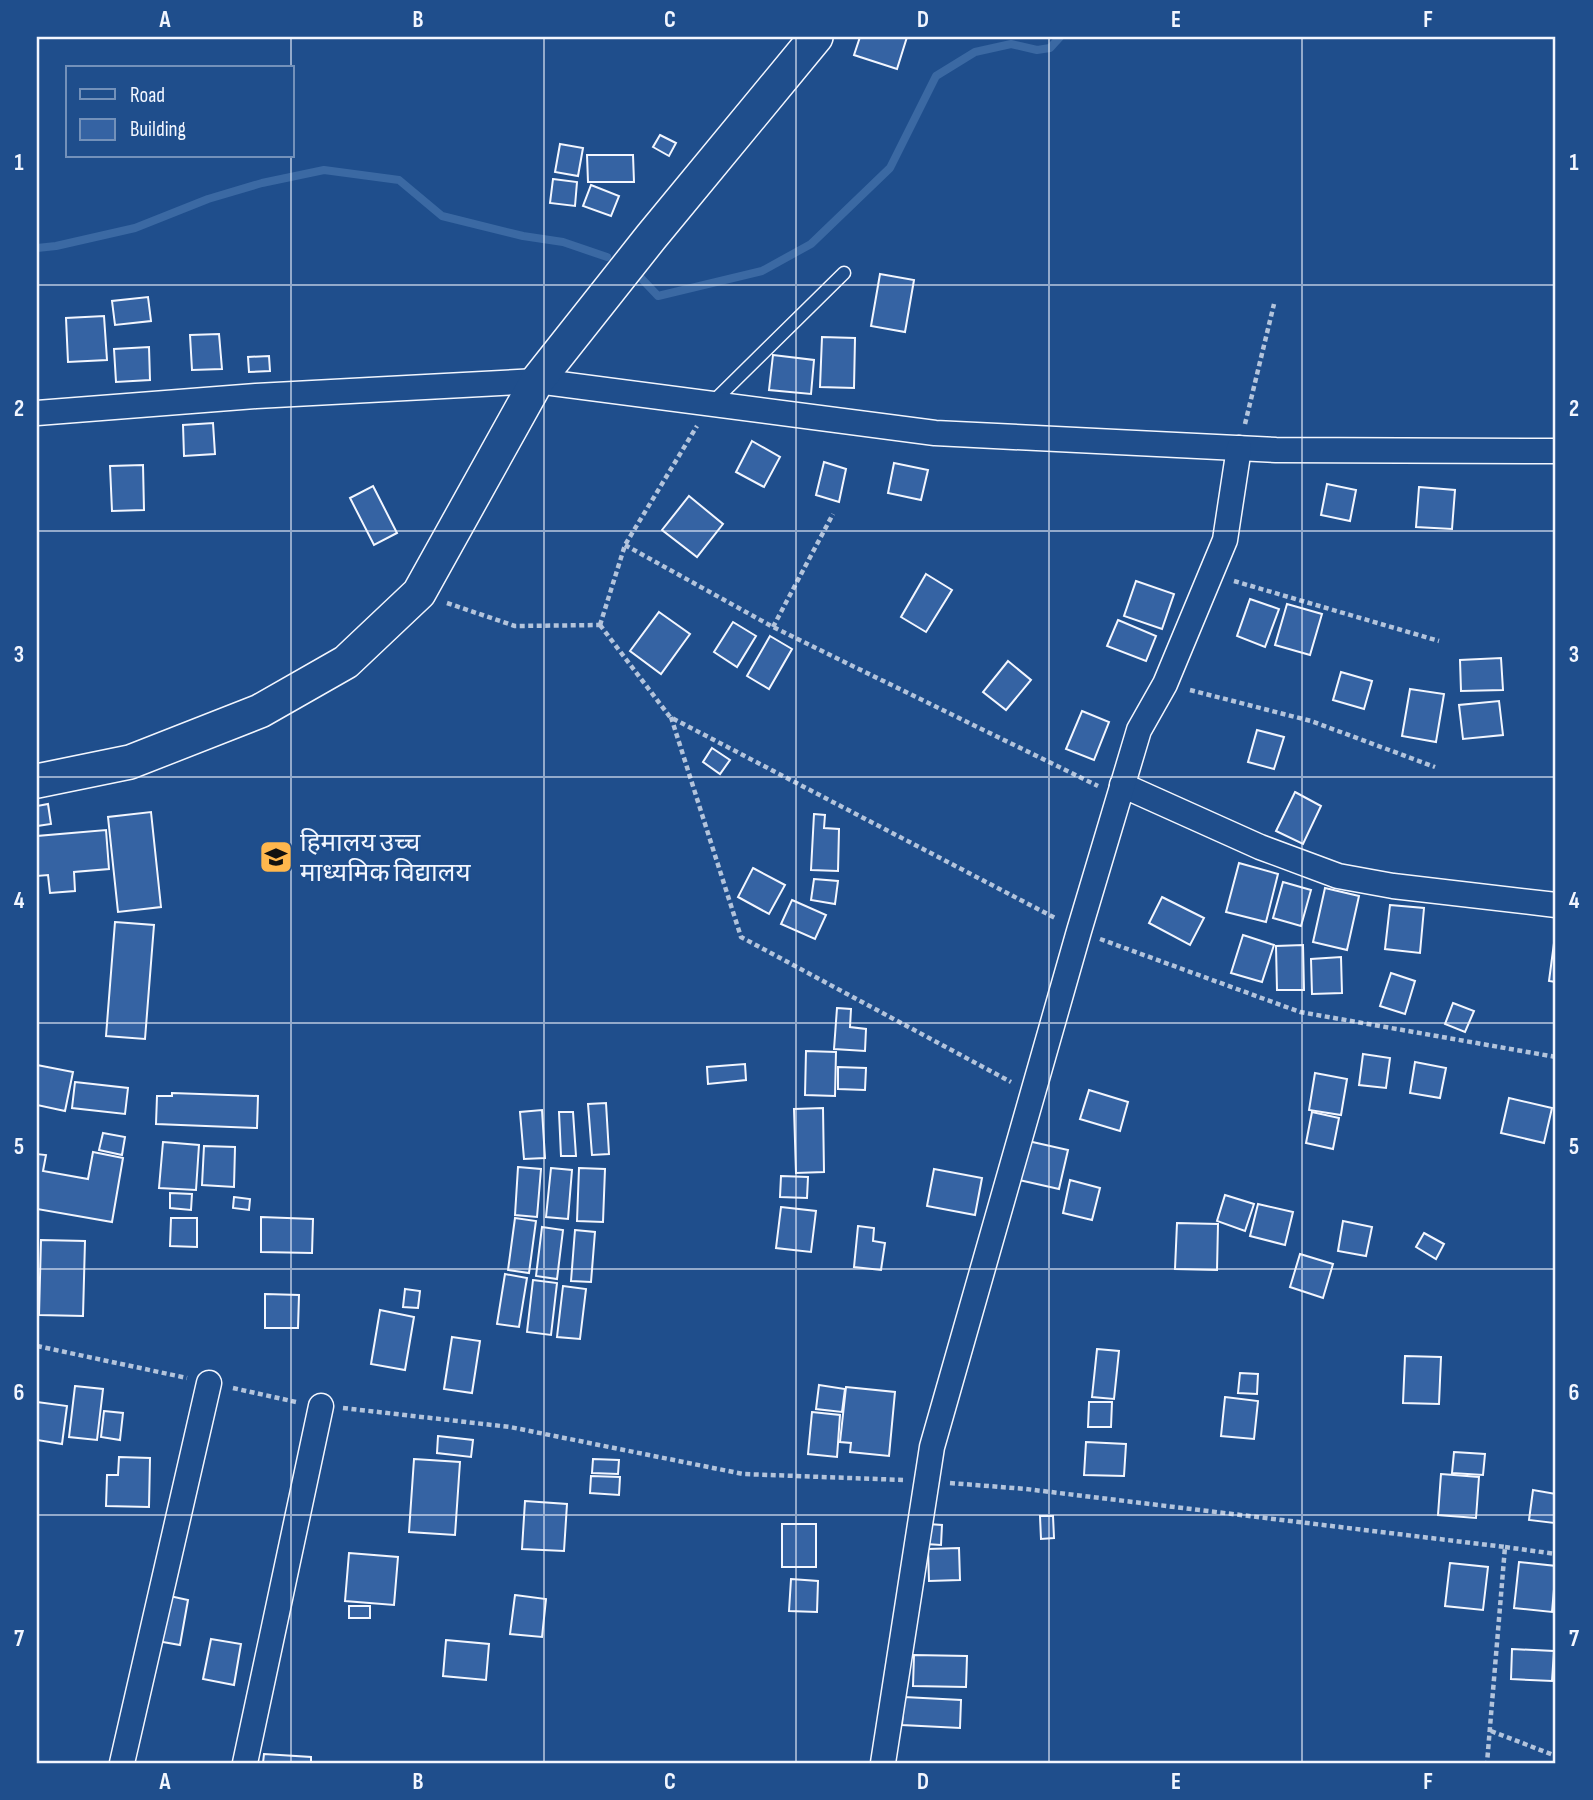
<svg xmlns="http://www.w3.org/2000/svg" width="1593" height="1800" font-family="'Sofia Sans Condensed','Noto Sans Devanagari',sans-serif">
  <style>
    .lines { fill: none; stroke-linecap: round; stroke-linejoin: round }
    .stream { stroke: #3b69a3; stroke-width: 8 }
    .building { fill: #3563a3; stroke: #f2f6ff; stroke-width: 2 }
    .lane-casing { stroke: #f2f6ff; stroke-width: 15 }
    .street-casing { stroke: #f2f6ff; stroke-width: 27 }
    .secondary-casing { stroke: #f2f6ff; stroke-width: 36 }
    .path { stroke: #b3c4dc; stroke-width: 4.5; stroke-dasharray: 5 3.5; stroke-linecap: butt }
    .lane { stroke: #1f4e8c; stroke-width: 12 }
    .street { stroke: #1f4e8c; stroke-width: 24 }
    .secondary { stroke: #1f4e8c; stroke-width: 33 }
    .grid { fill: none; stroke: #f2f6ff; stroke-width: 2; stroke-opacity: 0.55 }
    .labels { text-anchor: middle; stroke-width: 5; stroke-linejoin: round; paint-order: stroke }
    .poi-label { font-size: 26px; fill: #f2f6ff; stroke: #1f4e8c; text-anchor: start }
    .neatline { fill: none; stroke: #f2f6ff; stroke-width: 2.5 }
    .grid-label { font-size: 23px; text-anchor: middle; font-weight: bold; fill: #f2f6ff }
  </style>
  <rect width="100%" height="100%" fill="#1f4e8c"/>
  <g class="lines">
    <g class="stream">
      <polyline points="37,248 56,246 135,228 208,199 262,183 324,170 399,180 442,216 523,236 563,242 607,257"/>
      <polyline points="640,277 658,296 762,271 811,244 890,168 936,76 975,52 1011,44 1037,50 1050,48 1060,37"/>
    </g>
  </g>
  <g class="building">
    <polygon points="860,37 907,37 897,69 854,55"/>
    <polygon points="660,135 676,143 669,156 653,147"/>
    <polygon points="560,144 583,148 578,176 555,172"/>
    <polygon points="587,155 633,155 634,182 588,182"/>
    <polygon points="553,179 577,182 575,206 550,203"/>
    <polygon points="591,185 619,196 611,216 583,206"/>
    <polygon points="880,274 914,280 905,332 871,326"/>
    <polygon points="148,297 151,321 115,325 112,301"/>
    <polygon points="104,316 107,360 68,362 66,318"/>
    <polygon points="219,334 222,369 192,370 190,335"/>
    <polygon points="822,337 855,338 854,388 820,387"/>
    <polygon points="149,347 150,380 116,382 114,349"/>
    <polygon points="773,355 814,360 811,394 769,390"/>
    <polygon points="269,356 270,371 249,372 248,357"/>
    <polygon points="213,423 215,454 184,456 183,425"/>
    <polygon points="752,441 780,457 764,487 736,472"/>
    <polygon points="824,462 846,469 839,502 816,495"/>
    <polygon points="894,463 928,470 921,500 888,493"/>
    <polygon points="143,465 144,510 112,511 110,466"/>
    <polygon points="1327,484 1356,490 1350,521 1321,515"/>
    <polygon points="373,486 397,533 374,545 350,498"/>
    <polygon points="1419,487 1455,490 1452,529 1416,527"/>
    <polygon points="689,496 723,524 697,557 662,530"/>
    <polygon points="926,574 952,590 926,632 901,617"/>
    <polygon points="1136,581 1174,594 1162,629 1124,616"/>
    <polygon points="1250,599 1279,609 1265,647 1237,636"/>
    <polygon points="1287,604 1322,614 1310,655 1275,645"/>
    <polygon points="659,612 690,634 661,674 630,651"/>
    <polygon points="1118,620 1156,636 1146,661 1107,646"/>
    <polygon points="733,622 756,636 737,667 714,652"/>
    <polygon points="770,636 792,649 769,689 747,676"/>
    <polygon points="1501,658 1503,690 1461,691 1460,660"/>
    <polygon points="1008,661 1031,680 1006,710 983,692"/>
    <polygon points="1341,672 1372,681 1364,709 1333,700"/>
    <polygon points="1410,689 1444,694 1436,742 1402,736"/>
    <polygon points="1499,701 1503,735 1463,739 1459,705"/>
    <polygon points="1082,711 1109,722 1094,760 1066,749"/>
    <polygon points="1257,730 1284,737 1274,769 1248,762"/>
    <polygon points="712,748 730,760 720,774 703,762"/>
    <polygon points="1295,792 1321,806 1303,844 1276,831"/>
    <polygon points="48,804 51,824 37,826 37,806"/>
    <polygon points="151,812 161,907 118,912 108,817"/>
    <polygon points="814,814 825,815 824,828 839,829 838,871 811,870"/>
    <polygon points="106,830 109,869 74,872 75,891 50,893 48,875 37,876 37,836"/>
    <polygon points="1239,863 1278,874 1266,922 1226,912"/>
    <polygon points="753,868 785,885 769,914 738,897"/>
    <polygon points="814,879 838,881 835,904 811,900"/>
    <polygon points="1283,882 1311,890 1301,926 1273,918"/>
    <polygon points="1325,888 1359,896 1347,950 1313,942"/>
    <polygon points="1162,897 1204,918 1190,945 1149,923"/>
    <polygon points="792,900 826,915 815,939 781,924"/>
    <polygon points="1390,905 1424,908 1420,953 1385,949"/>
    <polygon points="115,922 154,925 145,1039 106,1036"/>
    <polygon points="1556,928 1556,982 1549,981"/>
    <polygon points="1243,935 1274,945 1262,982 1231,973"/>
    <polygon points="1303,945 1304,990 1277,990 1276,946"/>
    <polygon points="1341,957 1342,993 1312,994 1311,959"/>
    <polygon points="1391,973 1415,981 1405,1014 1380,1006"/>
    <polygon points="1453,1003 1474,1011 1465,1032 1445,1024"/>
    <polygon points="837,1008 851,1009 850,1027 866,1029 865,1051 834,1049"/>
    <polygon points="806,1051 836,1052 835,1096 805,1095"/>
    <polygon points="1363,1054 1390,1058 1386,1088 1359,1085"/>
    <polygon points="1415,1062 1446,1068 1440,1098 1410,1093"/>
    <polygon points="745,1064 746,1080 708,1084 707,1067"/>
    <polygon points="37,1065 73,1072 65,1111 37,1105"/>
    <polygon points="838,1067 866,1068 865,1090 838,1089"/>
    <polygon points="1315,1073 1347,1079 1341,1115 1309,1110"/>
    <polygon points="75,1082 128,1088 125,1114 72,1108"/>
    <polygon points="1089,1090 1128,1102 1120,1131 1080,1119"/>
    <polygon points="172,1093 258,1096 257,1128 156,1124 157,1096 172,1096"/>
    <polygon points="1509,1098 1552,1108 1544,1143 1501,1133"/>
    <polygon points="606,1103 609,1154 592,1155 588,1104"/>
    <polygon points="823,1108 824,1172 796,1173 794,1109"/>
    <polygon points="542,1110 545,1158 524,1159 520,1112"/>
    <polygon points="559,1112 573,1112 576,1156 561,1156"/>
    <polygon points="1312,1112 1339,1118 1333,1149 1306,1143"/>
    <polygon points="103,1133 125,1137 122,1155 99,1150"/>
    <polygon points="1028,1141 1068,1150 1059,1189 1019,1180"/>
    <polygon points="163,1142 199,1145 196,1190 159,1188"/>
    <polygon points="204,1146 235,1147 234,1187 202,1185"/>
    <polygon points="93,1152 123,1158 112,1222 37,1209 37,1154 46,1155 43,1171 88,1179"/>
    <polygon points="518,1167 541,1169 537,1217 515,1215"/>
    <polygon points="551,1168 572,1170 568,1219 546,1217"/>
    <polygon points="579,1168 605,1169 603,1222 577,1221"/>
    <polygon points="934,1169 982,1178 975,1215 927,1206"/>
    <polygon points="781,1176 808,1177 807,1198 780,1197"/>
    <polygon points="1070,1180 1100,1188 1092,1220 1063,1213"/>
    <polygon points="170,1193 192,1194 191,1210 170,1208"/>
    <polygon points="1225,1195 1254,1204 1245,1231 1217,1221"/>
    <polygon points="234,1197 250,1199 249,1210 233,1208"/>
    <polygon points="1258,1204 1293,1212 1285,1245 1250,1236"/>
    <polygon points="781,1207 816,1211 811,1252 776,1248"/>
    <polygon points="261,1217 313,1219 312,1253 261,1252"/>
    <polygon points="171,1218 197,1218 197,1247 170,1246"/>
    <polygon points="515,1218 536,1221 529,1273 508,1270"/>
    <polygon points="1343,1221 1372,1227 1366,1256 1338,1251"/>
    <polygon points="1177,1223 1218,1224 1217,1270 1175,1269"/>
    <polygon points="858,1226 874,1228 873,1241 885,1243 881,1270 854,1267"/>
    <polygon points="542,1227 563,1230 557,1279 536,1276"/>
    <polygon points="575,1230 595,1232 591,1282 571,1281"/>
    <polygon points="1424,1233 1444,1244 1436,1259 1416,1247"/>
    <polygon points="41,1240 85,1241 83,1316 39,1315"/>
    <polygon points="1300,1254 1333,1264 1323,1298 1290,1287"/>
    <polygon points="505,1274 527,1278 519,1327 497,1324"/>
    <polygon points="533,1280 557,1283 551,1335 527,1332"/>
    <polygon points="563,1286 586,1289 580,1339 557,1337"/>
    <polygon points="405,1289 420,1291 418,1308 403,1307"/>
    <polygon points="265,1294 299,1295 298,1328 265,1328"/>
    <polygon points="380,1310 414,1317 405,1370 371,1364"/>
    <polygon points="452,1337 480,1341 472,1393 444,1389"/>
    <polygon points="1097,1349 1119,1351 1114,1399 1092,1397"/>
    <polygon points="1405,1356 1441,1357 1439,1404 1403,1403"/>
    <polygon points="1240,1373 1258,1374 1257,1394 1238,1393"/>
    <polygon points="819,1385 845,1389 842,1412 816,1409"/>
    <polygon points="75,1386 103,1389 97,1440 69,1437"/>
    <polygon points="846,1387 895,1392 889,1456 850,1452 851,1443 840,1442"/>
    <polygon points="1225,1397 1258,1401 1254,1439 1221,1436"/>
    <polygon points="37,1402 67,1406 62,1444 37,1440"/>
    <polygon points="1089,1402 1112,1402 1111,1427 1088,1427"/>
    <polygon points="104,1411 123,1413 120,1440 101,1437"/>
    <polygon points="812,1412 840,1415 837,1457 808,1454"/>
    <polygon points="438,1436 473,1440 471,1457 437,1453"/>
    <polygon points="1086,1442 1126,1444 1124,1476 1084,1475"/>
    <polygon points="1454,1452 1485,1454 1483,1475 1452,1473"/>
    <polygon points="119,1457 150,1458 149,1507 106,1506 107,1475 118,1475"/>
    <polygon points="414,1459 460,1462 455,1535 409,1532"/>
    <polygon points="593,1459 619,1460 618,1474 592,1473"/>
    <polygon points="1441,1474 1479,1477 1476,1518 1438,1515"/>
    <polygon points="591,1476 620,1477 619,1495 590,1493"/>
    <polygon points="1533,1490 1556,1494 1554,1523 1529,1520"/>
    <polygon points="525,1501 567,1504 564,1551 522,1549"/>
    <polygon points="1040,1516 1053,1516 1054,1538 1041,1539"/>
    <rect x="782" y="1524" width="34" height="43"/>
    <polygon points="928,1524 942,1525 941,1545 926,1544"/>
    <polygon points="959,1548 960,1580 929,1581 928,1549"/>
    <polygon points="349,1553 398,1557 394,1605 345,1601"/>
    <polygon points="1519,1562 1556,1566 1552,1612 1514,1608"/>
    <polygon points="1450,1563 1488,1567 1483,1610 1445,1606"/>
    <polygon points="791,1579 818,1581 817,1612 789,1611"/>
    <polygon points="165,1595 188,1600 180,1645 157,1641"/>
    <polygon points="515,1595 546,1599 542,1637 510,1634"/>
    <rect x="349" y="1606" width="21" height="12"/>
    <polygon points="211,1639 241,1644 234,1685 203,1679"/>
    <polygon points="446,1640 489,1644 486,1680 443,1676"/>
    <polygon points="1512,1649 1554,1651 1552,1681 1511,1679"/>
    <polygon points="914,1655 967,1656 966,1687 913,1686"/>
    <polygon points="904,1697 961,1700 960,1728 902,1725"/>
    <polygon points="264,1754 311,1757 311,1763 263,1763"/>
  </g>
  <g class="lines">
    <defs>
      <polyline id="lane" points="712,403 844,273"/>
      <g id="street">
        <polyline points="37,413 256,396 537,381 935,433 1276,450 1556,451"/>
        <polyline points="1122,785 1260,847 1338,876 1393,886 1556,905"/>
        <polyline points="122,1763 209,1383"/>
        <polyline points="245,1763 321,1406"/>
        <polyline points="883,1763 932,1447 1079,931 1139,730 1165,684 1225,540 1239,448"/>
      </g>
      <polyline id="secondary" points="37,781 130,762 260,711 346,662 419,593 537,381 651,237 816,37"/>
    </defs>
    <use href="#lane" class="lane-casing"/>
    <use href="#street" class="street-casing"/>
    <use href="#secondary" class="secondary-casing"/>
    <g class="path">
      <polyline points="1245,424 1274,304"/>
      <polyline points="625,545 773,627 1098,786"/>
      <polyline points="1234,581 1439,641"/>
      <polyline points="447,603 515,626 600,625"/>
      <polyline points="600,625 670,717 1057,919"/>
      <polyline points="600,625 625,545 697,426"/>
      <polyline points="773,627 833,514"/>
      <polyline points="1190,690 1311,721 1435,767"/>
      <polyline points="671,717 741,937 1011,1082"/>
      <polyline points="1100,939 1300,1012 1556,1057"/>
      <polyline points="37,1346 187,1378"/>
      <polyline points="233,1388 296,1402"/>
      <polyline points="343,1408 510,1427 743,1474 903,1480"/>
      <polyline points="950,1483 1026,1489 1505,1547 1487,1763"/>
      <polyline points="1505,1547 1556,1554"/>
      <polyline points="1491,1731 1556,1756"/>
    </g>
    <use href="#lane" class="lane"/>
    <use href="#street" class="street"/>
    <use href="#secondary" class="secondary"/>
  </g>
  <path class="grid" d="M291 37V68M544 37V1763M796 37V1763M1049 37V1763M1302 37V1763M291 156V1763M37 285H1556M37 531H1556M37 777H1556M37 1023H1556M37 1269H1556M37 1515H1556"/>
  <defs>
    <symbol id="school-square" viewBox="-11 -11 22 22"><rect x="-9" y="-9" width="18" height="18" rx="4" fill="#ffb74d" stroke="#1f4e8c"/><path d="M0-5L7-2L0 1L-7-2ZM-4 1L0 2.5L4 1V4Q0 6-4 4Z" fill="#111"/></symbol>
  </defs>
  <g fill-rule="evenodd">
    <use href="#school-square" x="257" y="838" width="38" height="38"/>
  </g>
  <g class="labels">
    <g class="poi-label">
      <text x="300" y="851">हिमालय उच्च<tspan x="300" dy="30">माध्यमिक विद्यालय</tspan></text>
    </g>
  </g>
  <rect width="1593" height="1800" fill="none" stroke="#1f4e8c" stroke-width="77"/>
  <rect x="66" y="66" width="228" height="91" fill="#1f4e8c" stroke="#7391ba" stroke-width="2"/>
  <rect x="80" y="89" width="35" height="10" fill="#1f4e8c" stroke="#7391ba" stroke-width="2"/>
  <text x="130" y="102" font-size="21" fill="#f2f6ff">Road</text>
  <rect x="80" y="119" width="35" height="21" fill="#3563a3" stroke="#7391ba" stroke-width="2"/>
  <text x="130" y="136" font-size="21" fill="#f2f6ff">Building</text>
  <rect x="38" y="38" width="1516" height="1724" class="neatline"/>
  <g class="grid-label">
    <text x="165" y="27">A</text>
    <text x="418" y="27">B</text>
    <text x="670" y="27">C</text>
    <text x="923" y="27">D</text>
    <text x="1176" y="27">E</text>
    <text x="1428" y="27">F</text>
    <text x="19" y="170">1</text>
    <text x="1574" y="170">1</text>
    <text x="19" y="416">2</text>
    <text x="1574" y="416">2</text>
    <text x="19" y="662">3</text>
    <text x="1574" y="662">3</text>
    <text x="19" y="908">4</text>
    <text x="1574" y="908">4</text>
    <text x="19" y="1154">5</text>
    <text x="1574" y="1154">5</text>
    <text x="19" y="1400">6</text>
    <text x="1574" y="1400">6</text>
    <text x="19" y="1646">7</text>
    <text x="1574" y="1646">7</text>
    <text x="165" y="1789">A</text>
    <text x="418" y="1789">B</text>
    <text x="670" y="1789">C</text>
    <text x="923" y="1789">D</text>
    <text x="1176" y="1789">E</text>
    <text x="1428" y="1789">F</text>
  </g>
</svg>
